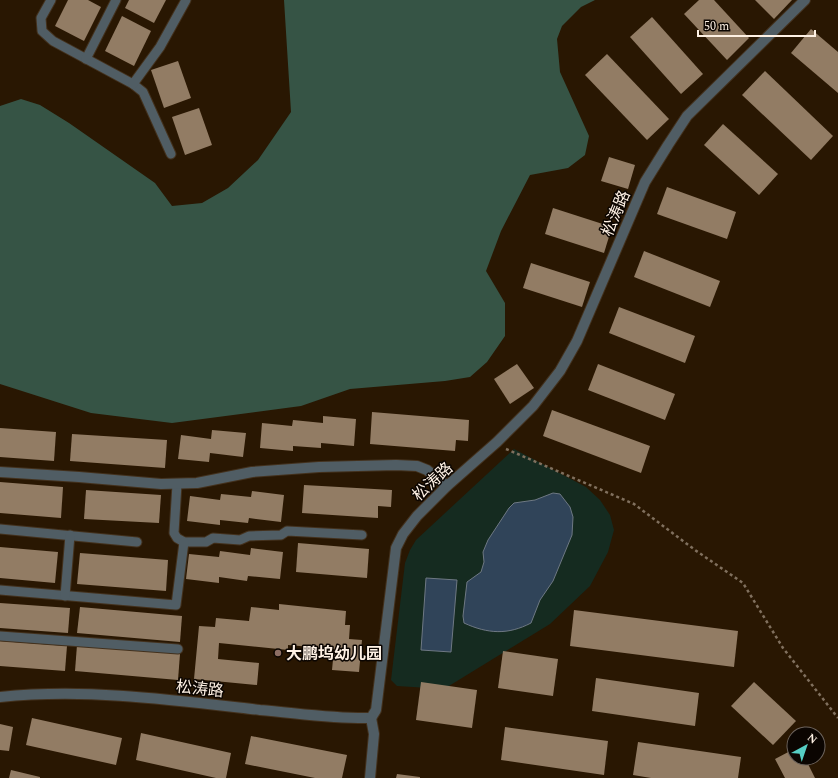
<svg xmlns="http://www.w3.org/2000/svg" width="838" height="778" font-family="Spectral,'Noto Sans SC',serif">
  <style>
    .green { fill: #152b20 }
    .forest { fill: #365445 }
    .water { fill: #304459; stroke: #6e7883 }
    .building { fill: #927c64 }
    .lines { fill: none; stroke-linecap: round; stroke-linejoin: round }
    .service-casing { stroke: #43311d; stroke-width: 11 }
    .minor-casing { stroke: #43311d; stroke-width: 12 }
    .path { stroke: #80705e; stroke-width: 2.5; stroke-dasharray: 3 3; stroke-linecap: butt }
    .service { stroke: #505d64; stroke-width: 9 }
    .minor { stroke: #505d64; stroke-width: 10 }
    .education-dot { fill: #8d6e63; stroke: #0b0501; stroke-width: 1.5 }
    .labels { text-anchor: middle; stroke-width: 3; stroke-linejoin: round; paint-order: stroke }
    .street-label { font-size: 16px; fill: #fef1e4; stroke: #0b0501 }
    .poi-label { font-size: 16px; font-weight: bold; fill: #fef1e4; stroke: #0b0501; text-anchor: start }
  </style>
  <rect width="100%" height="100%" fill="#291702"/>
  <polygon class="green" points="514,449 586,487 600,500 610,515 614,530 608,552 590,586 550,624 444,689 397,686 391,680 405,563 410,550 416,540"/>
  <polygon class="forest" points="284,0 595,0 581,7 562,26 557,39 560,72 589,136 585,155 568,168 530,175 501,231 486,271 505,303 505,336 487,362 470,377 445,381 350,389 301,406 172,423 91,413 0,384 0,106 21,99 40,105 69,123 155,183 172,206 202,203 228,188 258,160 291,112"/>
  <g class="water">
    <path d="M553 493 560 494 570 507 573 517 572 535 553 581 540 600 531 623C508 635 488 634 464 623L463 616 467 582 481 572 484 562 483 552 488 540 509 508 514 503 535 500Z"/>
    <polygon points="426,578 457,580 451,652 421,650"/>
  </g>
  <g class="building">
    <polygon points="68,0 88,0 101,7 84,41 55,26"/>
    <polygon points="129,0 166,0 154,23 125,8"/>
    <polygon points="699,0 714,0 749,38 727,60 684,14"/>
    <polygon points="755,0 792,0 774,19"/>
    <polygon points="122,16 151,31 134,66 105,51"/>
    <polygon points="652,17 703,74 681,94 630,37"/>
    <polygon points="811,29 838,52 838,93 791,53"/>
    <polygon points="607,54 669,119 647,140 585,75"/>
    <polygon points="178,61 191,98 164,108 151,70"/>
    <polygon points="765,71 833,136 811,160 742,95"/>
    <polygon points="199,108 212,145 185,155 172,117"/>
    <polygon points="723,124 778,174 759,195 704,145"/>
    <polygon points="609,157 635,165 628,189 601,181"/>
    <polygon points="667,187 736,212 727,239 657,214"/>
    <polygon points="553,208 612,227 604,253 545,234"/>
    <polygon points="644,251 720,281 710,307 634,277"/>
    <polygon points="531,263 590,282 582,307 523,288"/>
    <polygon points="619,307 695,336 685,363 609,333"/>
    <polygon points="517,364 534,388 510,404 494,379"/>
    <polygon points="598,364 675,394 665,420 588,390"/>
    <polygon points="552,410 650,446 641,473 543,436"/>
    <polygon points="372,412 469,420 468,441 456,440 455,451 370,444"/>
    <polygon points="323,416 356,419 354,446 321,443 321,448 293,446 293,451 260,448 262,423 292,426 293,420 323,423"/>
    <polygon points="0,428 56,432 54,461 0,457"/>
    <polygon points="212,430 246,433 243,457 210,453 209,462 178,459 181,435 211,439"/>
    <polygon points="72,434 167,440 165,468 70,461"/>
    <polygon points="0,482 63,487 61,518 0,513"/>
    <polygon points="304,485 392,490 391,507 378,506 378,518 302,513"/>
    <polygon points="86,490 161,495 159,523 84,519"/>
    <polygon points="252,491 284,495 281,522 249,518 248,523 220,520 220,525 187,521 190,496 220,500 221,494 251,497"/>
    <polygon points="298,543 369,549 367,578 296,572"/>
    <polygon points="0,547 58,552 55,583 0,578"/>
    <polygon points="251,548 283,552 280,579 248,576 247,581 219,577 219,583 186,579 189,554 219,557 220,551 250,555"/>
    <polygon points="80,553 168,560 166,591 77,584"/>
    <polygon points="0,603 70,608 68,633 0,628"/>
    <polygon points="279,604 346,611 345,625 350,625 349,639 362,640 359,672 332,670 334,649 288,645 288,650 219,643 218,659 259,663 257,685 194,679 199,626 215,627 216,618 249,621 251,607 279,610"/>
    <polygon points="80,607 182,616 180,642 77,633"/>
    <polygon points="574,610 738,631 734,667 570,646"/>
    <polygon points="0,641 67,646 65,671 0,666"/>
    <polygon points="77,645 180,654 178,680 75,671"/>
    <polygon points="503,651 558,659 553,696 498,688"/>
    <polygon points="596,678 699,693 695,726 592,711"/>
    <polygon points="421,682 477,690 472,728 416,720"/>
    <polygon points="754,682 796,721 773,745 731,706"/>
    <polygon points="32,718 122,738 116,765 26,745"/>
    <polygon points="0,724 13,727 9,751 0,750"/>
    <polygon points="505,727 608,741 604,775 501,760"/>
    <polygon points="141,733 231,753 226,778 216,778 136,760"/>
    <polygon points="251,736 347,755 342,778 315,778 245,764"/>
    <polygon points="638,742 741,757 738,778 651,778 633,775"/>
    <polygon points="794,749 794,758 805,758 815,778 785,778 775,759"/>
    <polygon points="11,770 40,777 40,778 9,778"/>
    <polygon points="397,774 420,777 420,778 396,778"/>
  </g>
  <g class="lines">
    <defs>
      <g id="service">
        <polyline points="51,0 41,18 42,31 53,41 133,84 143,92 171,154"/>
        <polyline points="86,59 116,0"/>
        <polyline points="133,84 160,47 186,0"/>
        <polyline points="177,484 174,533 177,538 184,542 206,542 213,538 240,540 249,536 281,535 287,531 362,535"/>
        <polyline points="0,529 137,542"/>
        <polyline points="0,590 176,605 184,542"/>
        <polyline points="65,596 70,535"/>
        <polyline points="0,636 178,649"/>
      </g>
      <g id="minor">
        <polyline points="0,472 79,477 161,484 197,483 252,472 319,467 396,465 417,466 427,470 447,486"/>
        <path d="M0 697C87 688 174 700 260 710 297 713 334 719 371 718"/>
        <polyline points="371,718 376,710 396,548 403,534 417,516 447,486 497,442 533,406 560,371 577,341 645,182 668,145 687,116 805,0"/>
        <polyline points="370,778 374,734 371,718"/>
      </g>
    </defs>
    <use href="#service" class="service-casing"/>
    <use href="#minor" class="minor-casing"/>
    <polyline class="path" points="506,449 634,504 695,550 743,583 783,648 838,718"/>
    <use href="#service" class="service"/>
    <use href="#minor" class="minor"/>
  </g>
  <circle class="education-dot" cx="278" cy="653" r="4"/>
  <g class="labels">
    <g class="street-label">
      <text transform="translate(615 213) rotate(-67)" y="6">松涛路</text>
      <text transform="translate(432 481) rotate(-43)" y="6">松涛路</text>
      <text transform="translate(200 688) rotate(6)" y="6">松涛路</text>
    </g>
    <g class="poi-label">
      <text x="286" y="659">大鹏坞幼儿园</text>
    </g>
  </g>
  <g transform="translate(806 746) rotate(40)"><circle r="19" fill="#0b0501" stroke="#6c635c"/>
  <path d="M0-3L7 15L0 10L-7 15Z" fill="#56cec4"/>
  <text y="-6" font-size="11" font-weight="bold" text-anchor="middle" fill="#fef1e4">N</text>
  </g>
  <path d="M698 30v6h117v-6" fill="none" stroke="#fef1e4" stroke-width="2"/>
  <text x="704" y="30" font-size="12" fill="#fef1e4" stroke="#0b0501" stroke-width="3" paint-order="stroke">50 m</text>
</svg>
